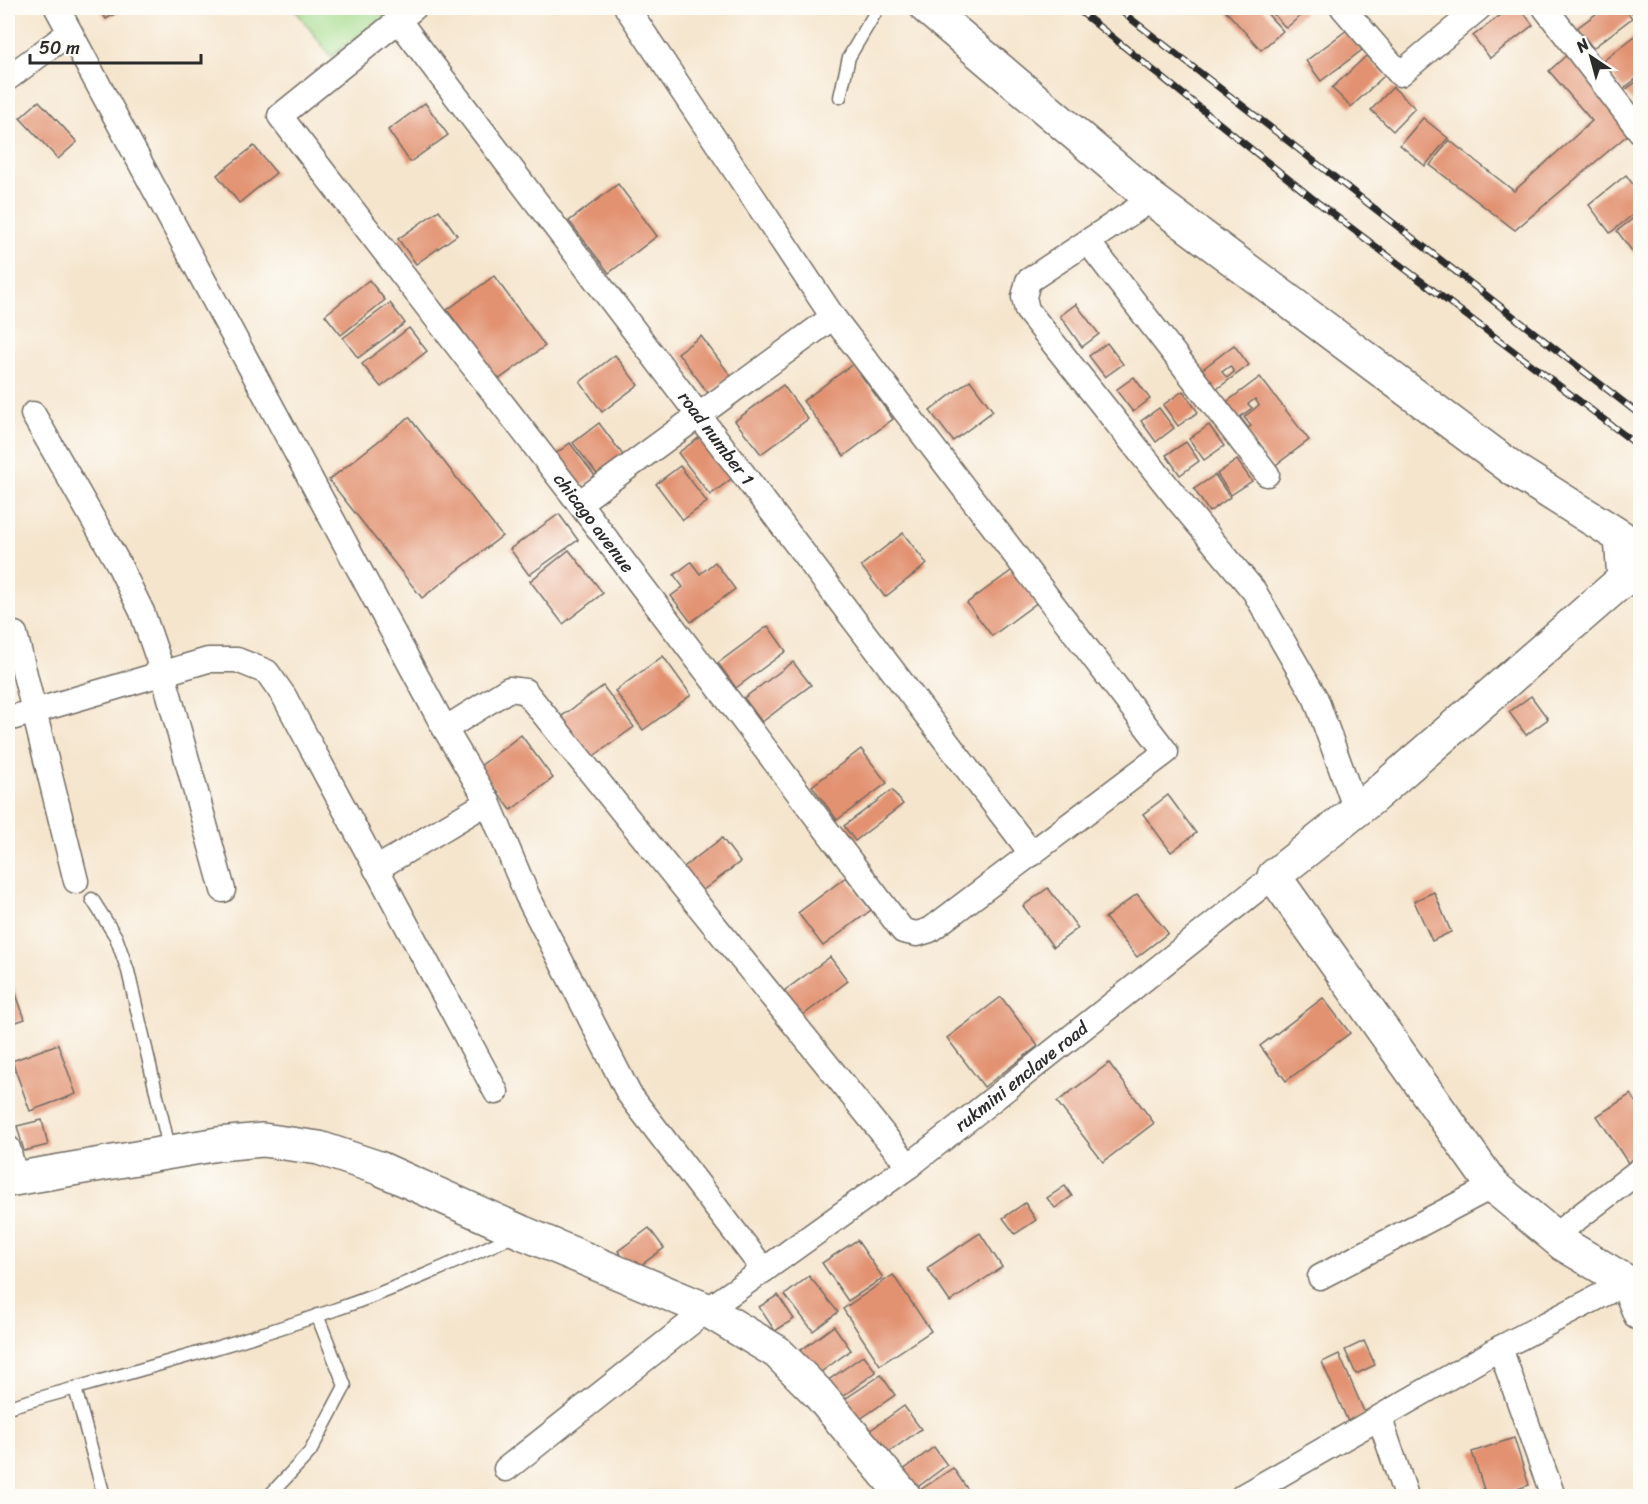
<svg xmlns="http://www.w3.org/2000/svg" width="1648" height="1504" font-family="Sriracha,sans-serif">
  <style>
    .green { fill: #a4dc8d; stroke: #68845c; stroke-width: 1.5 }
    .building { fill: #e29271; fill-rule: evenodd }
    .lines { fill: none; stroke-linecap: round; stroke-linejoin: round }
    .lane-casing { stroke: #726c64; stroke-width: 15 }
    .street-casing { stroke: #726c64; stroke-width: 27 }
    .secondary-casing { stroke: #726c64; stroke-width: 36 }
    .lane { stroke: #fff; stroke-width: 12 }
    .street { stroke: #fff; stroke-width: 24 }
    .secondary { stroke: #fff; stroke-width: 33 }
    .rail-casing { stroke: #2b2b2b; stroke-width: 7 }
    .rail { stroke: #fdfcf7; stroke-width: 4.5; stroke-dasharray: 14; stroke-linecap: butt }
    .labels { text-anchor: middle; stroke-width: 4.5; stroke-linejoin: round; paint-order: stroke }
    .street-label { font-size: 18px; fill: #2b2b2b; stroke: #fdfcf7 }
  </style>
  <rect width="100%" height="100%" fill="#fdfcf7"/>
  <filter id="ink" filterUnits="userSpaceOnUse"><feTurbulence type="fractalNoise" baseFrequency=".0167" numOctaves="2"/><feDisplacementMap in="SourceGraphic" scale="12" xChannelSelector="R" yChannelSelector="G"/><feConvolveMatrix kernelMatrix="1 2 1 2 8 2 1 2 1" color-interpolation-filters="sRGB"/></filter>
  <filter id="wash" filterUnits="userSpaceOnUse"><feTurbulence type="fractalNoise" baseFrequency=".008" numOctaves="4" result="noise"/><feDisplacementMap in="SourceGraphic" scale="24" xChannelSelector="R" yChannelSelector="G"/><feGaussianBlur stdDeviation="1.35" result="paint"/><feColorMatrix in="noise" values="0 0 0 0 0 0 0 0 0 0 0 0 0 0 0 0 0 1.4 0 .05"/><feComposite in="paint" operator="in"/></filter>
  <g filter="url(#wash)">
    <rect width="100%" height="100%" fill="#f5e5cd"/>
    <polygon class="green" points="294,8 395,8 331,57"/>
    <g id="blocks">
      <g class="building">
        <polygon points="99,8 125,8 106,19"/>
        <polygon points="1223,8 1262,8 1283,31 1261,50"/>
        <polygon points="1268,8 1310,8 1286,28"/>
        <polygon points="1510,8 1520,8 1533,25 1490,58 1473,36"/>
        <polygon points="1604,8 1624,8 1632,18 1593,48 1577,28"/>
        <polygon points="1628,8 1640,8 1640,12 1635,16"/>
        <polygon points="1347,30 1362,50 1321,81 1306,61"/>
        <polygon points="1640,32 1640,76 1623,89 1602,62"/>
        <polygon points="1570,52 1631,132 1515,230 1430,165 1449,140 1514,191 1592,121 1549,71"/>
        <polygon points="1366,56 1385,75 1351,107 1332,88"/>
        <polygon points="1640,79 1640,112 1624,91"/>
        <polygon points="1393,87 1415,108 1393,131 1371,110"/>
        <polygon points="39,101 77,142 58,159 20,118"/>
        <polygon points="425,103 448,135 410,162 388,130"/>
        <polygon points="1423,118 1448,138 1425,166 1400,145"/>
        <polygon points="254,146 276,173 239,203 217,175"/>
        <polygon points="1626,175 1640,194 1640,209 1610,233 1589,205"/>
        <polygon points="618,184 657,236 609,273 569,221"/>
        <polygon points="439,210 457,235 416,264 398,239"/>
        <polygon points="1640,213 1640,250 1635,255 1617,231"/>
        <polygon points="494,276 545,346 498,380 447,310"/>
        <polygon points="369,280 385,300 341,335 325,315"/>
        <polygon points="390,303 405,323 358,358 343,338"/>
        <polygon points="1076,304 1099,334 1082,347 1060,316"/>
        <polygon points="409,328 427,351 381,387 362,364"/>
        <polygon points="701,336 731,376 708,393 678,353"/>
        <polygon points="1107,343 1123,364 1105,377 1089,356"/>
        <path d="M1234 345 1249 365 1214 391 1200 371ZM1230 366 1234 372 1227 378 1222 372Z"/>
        <polygon points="615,355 638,385 602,412 580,382"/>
        <polygon points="853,364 893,419 844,456 803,401"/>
        <polygon points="1134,377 1150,399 1133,412 1116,390"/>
        <path d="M1260 377 1309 440 1273 467 1224 404ZM1255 399 1259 405 1244 417 1251 426 1248 428 1240 417 1252 408 1248 404Z"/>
        <polygon points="970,380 993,411 953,441 930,411"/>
        <polygon points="783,385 808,419 761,454 735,421"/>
        <polygon points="1183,391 1198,412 1178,426 1163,405"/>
        <polygon points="1159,408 1174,428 1156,442 1141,421"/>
        <polygon points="409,417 502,536 422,598 329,480"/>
        <polygon points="599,423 623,455 597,474 573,443"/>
        <polygon points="1209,425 1224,446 1204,460 1189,439"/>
        <polygon points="704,434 735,476 710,495 678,453"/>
        <polygon points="1186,442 1199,461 1180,475 1166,455"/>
        <polygon points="570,443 595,476 578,488 554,455"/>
        <polygon points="1237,460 1252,481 1231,495 1217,474"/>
        <polygon points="680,466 707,502 683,520 656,484"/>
        <polygon points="1215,475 1230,497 1209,512 1194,489"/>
        <polygon points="559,514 578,540 529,575 510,549"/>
        <polygon points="903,533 927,564 885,597 861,566"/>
        <polygon points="569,550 603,593 563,624 530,581"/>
        <polygon points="691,562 700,574 715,562 735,589 691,622 671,596 683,587 674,575"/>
        <polygon points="1018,566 1042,599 992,636 967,603"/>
        <polygon points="768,626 786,651 736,688 718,663"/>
        <polygon points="663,656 691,695 643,730 615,691"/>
        <polygon points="793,662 811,685 762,722 744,698"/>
        <polygon points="603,686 634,727 588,760 558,719"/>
        <polygon points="1531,696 1548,719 1526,735 1509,712"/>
        <polygon points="521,735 553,778 511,810 479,767"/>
        <polygon points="861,749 887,783 837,820 812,786"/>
        <polygon points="892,790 903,804 855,841 844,826"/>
        <polygon points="1168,795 1196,833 1171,852 1143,814"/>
        <polygon points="722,838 740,862 694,897 676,873"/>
        <polygon points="846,877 871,910 823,946 798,913"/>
        <polygon points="1048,888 1078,928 1053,947 1023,906"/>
        <polygon points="1434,892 1451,932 1432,941 1414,901"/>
        <polygon points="1137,894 1168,933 1137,957 1105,918"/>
        <polygon points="830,957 848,981 798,1019 780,994"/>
        <polygon points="12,983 25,1019 8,1025 8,985"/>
        <polygon points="1001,997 1038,1046 984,1087 947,1038"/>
        <polygon points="1323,998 1350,1033 1286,1081 1260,1046"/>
        <polygon points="58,1044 76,1094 30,1111 12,1061"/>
        <polygon points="1109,1063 1154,1123 1103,1162 1057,1102"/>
        <polygon points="1631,1094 1640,1109 1640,1155 1628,1163 1597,1116"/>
        <polygon points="42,1120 48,1145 24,1151 17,1126"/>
        <polygon points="1065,1186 1072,1196 1055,1208 1047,1198"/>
        <polygon points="1025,1203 1036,1220 1015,1234 1003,1218"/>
        <polygon points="649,1228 664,1248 633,1271 618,1251"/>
        <polygon points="980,1233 1002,1267 950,1302 927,1268"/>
        <polygon points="857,1240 883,1278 848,1301 822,1263"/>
        <polygon points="893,1275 931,1331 880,1365 843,1309"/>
        <polygon points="809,1276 838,1312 813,1331 785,1295"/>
        <polygon points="778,1295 794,1319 775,1331 759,1307"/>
        <polygon points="834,1326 851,1350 814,1377 797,1353"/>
        <polygon points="1364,1341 1375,1365 1356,1374 1345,1350"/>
        <polygon points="1339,1354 1366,1416 1349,1424 1322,1362"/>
        <polygon points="864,1355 876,1372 832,1404 820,1386"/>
        <polygon points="881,1375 895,1395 850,1426 836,1405"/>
        <polygon points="904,1406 921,1429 878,1460 861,1437"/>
        <polygon points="1514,1438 1529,1485 1496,1496 1486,1496 1472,1452"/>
        <polygon points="934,1447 947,1465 907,1495 894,1477"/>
        <polygon points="953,1468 968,1490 958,1496 911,1496"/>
      </g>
    </g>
  </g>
  <g filter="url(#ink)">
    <use href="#blocks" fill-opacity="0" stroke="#726c64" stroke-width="1.5"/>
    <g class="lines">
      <defs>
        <g id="lane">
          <polyline points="840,97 849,57 878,8"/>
          <polyline points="92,899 116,937 128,971 170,1152"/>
          <polyline points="75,1388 104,1496"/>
          <path d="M8 1407C117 1376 227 1347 334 1310 396 1289 456 1262 515 1235"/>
          <polyline points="269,1496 310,1452 345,1386 317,1315"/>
        </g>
        <g id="street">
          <polyline points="57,8 445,729 488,802 527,895 629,1094 764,1270 707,1310 506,1469"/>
          <path id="s1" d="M414 8 280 116 579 503 903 931 917 934 930 930 1166 752 833 317 627 8"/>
          <polyline points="1343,8 1400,74 1479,8"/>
          <polyline points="1545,8 1640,131"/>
          <path id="s2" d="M399 21 1032 854"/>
          <polyline points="8,78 69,33"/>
          <polyline points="1152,199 1028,281 1024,297 1027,310 1179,501 1254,591 1316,699 1356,810"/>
          <polyline points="1088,242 1267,474"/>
          <polyline points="33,414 118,563 142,612 163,673 223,890"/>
          <polyline points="579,503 833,317"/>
          <polyline points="15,634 76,881"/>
          <polyline points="8,719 208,660 237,660 267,672 284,696 496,1092"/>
          <polyline points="445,729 509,689 525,691 909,1166"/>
          <polyline points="376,869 488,802"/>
          <polyline points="8,1148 16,1181"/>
          <polyline points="1554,1236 1640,1170"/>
          <path id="s3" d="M764 1270 909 1166 1274 876"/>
          <polyline points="1320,1277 1493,1186"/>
          <polyline points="1500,1348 1553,1496"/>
          <polyline points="1380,1419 1406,1496"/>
          <polyline points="1243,1496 1500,1348 1627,1282 1640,1278"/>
        </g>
        <g id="secondary">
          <polyline points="927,8 1152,199 1516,471 1621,537 1624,579 1372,798 1274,876 1493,1186 1563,1244 1627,1282 1640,1314"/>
          <polyline points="8,1180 218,1144 263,1140 319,1148 379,1168 521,1232 707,1310 777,1352 818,1393 904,1496"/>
        </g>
      </defs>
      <use href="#lane" class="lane-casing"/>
      <use href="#street" class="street-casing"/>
      <use href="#secondary" class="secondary-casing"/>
      <use href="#lane" class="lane"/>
      <use href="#street" class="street"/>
      <use href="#secondary" class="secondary"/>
      <defs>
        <g id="rail">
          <polyline points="1076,8 1317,202 1640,447"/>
          <polyline points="1117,8 1640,415"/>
        </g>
      </defs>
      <use href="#rail" class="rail-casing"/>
      <use href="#rail" class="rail"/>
    </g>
  </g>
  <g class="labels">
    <g class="street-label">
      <text dy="6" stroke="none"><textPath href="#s2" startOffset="524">road number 1</textPath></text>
      <text dy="6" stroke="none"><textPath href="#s1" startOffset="686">chicago avenue</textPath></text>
      <text dy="6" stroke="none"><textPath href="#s3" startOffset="322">rukmini enclave road</textPath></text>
    </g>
  </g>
  <rect width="1648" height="1504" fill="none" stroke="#fdfcf7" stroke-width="30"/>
  <g transform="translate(1591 57) rotate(324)" stroke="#fdfcf7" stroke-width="4.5" paint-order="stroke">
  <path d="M0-4.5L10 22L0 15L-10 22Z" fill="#2b2b2b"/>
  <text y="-9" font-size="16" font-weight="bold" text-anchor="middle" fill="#2b2b2b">N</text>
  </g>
  <path d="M30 54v9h171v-9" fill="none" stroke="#2b2b2b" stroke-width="3"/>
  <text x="39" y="54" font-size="18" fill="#2b2b2b" stroke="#fdfcf7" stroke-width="4.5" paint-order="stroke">50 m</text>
</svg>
